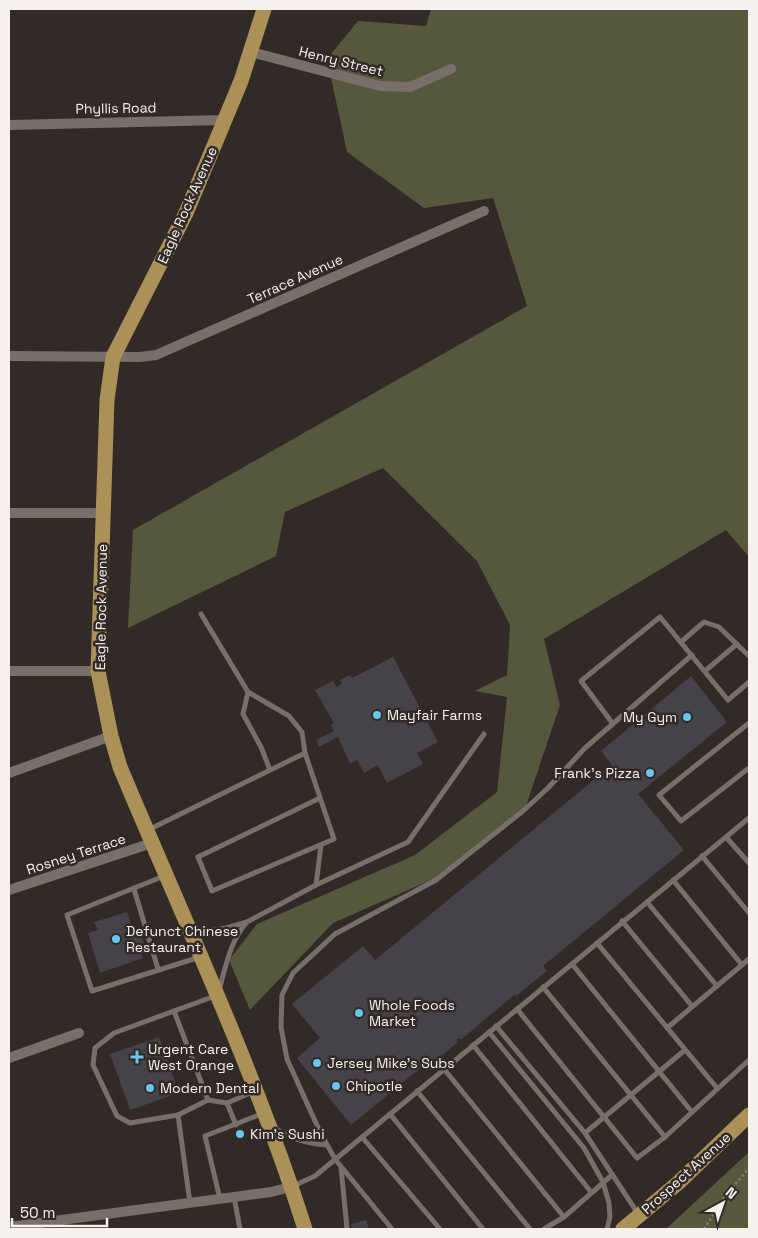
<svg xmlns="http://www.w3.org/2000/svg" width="758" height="1238" font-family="'Space Grotesk',sans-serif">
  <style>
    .green { fill: #55583d }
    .building { fill: #464249 }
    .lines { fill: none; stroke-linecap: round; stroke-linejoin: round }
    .path { stroke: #827c79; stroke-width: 2.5; stroke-dasharray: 2.5 2.5; stroke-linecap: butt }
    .lane { stroke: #786f6b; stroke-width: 5 }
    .street { stroke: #786f6b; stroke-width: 10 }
    .primary { stroke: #ab9057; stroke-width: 15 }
    .poi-dot { fill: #68c4f0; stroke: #312a26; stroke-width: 2 }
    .labels { text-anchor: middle; stroke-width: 5; stroke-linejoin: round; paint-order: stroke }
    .street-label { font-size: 14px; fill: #f6f1ee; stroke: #312a26 }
    .poi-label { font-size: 14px; fill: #f6f1ee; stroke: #312a26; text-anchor: start }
  </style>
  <rect width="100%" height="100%" fill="#312a26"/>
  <g class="green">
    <polygon points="431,9 749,9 749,557 726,530 544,639 560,705 526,806 440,876 333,923 250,1010 229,960 257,924 415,855 497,792 507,697 475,691 507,675 510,625 477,561 383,468 285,512 276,556 128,628 133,530 527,306 493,198 424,208 347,152 327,59 358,21 426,26"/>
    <polygon points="749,1152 749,1229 666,1229"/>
  </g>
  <g class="building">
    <polygon points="393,657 438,742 417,753 423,764 387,783 378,765 364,773 357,760 350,764 338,737 319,747 316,740 334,731 331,724 334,723 315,690 333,681 336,687 342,684 340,680 350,675 352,678"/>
    <polygon points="691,676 727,722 638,794 684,850 543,966 547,971 516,996 515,994 462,1039 459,1038 456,1040 458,1042 432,1064 429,1061 351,1125 297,1058 320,1038 292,1004 363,946 375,960 612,765 601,751"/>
    <polygon points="127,912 134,932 139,931 144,944 139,946 143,958 100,973 88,933 98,930 94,922"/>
    <polygon points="159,1037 179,1093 130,1110 110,1054"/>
    <polygon points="366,1220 369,1229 353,1229 351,1224"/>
  </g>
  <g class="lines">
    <g class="path">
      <polyline points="704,1229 726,1195 749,1168"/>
      <polyline points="748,1229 749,1228"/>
    </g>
    <g class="lane">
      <polyline points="201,614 248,692 289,716 302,732 305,753"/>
      <polyline points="681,642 704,622 719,627 749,656"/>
      <polyline points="705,671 737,644"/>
      <polyline points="248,692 243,714 261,747 270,770"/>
      <polyline points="749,723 659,795 681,821 749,768"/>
      <polyline points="613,724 581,681 660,617 728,700 749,682"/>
      <polyline points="148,830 305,753 334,839 212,891 198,857 320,798"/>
      <polyline points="726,837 749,863"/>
      <polyline points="702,856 749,913"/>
      <polyline points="164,876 67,915 92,991 200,957"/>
      <polyline points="673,880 742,965"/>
      <polyline points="316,885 408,842 484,734"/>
      <polyline points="134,889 158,969"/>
      <polyline points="647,902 717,986"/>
      <polyline points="622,921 692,1006"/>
      <polyline points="193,934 226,928 247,922 316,885 321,845"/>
      <polyline points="597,943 717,1088"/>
      <polyline points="572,964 692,1112"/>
      <polyline points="543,987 665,1137"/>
      <path d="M219 990C226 966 230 941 247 922"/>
      <polyline points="517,1009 637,1158 665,1137 749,1060"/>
      <polyline points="174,1011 208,1100 227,1103 255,1091"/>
      <polyline points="496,1026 585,1133 639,1215"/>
      <polyline points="667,1028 749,959"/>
      <polyline points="489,1032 584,1148 603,1182 609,1203 610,1217 607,1229"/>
      <polyline points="473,1045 591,1192"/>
      <polyline points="444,1069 564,1217"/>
      <polyline points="417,1091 530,1229"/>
      <polyline points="208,1100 178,1115 130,1123 117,1116 93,1065 95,1048 114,1033 215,996"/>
      <polyline points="227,1103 236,1125"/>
      <polyline points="390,1114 483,1229"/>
      <polyline points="178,1115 190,1203"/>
      <path d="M274 1128C293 1139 306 1144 327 1145"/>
      <polyline points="585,1133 685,1050"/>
      <polyline points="362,1137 440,1229"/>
      <polyline points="341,1167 347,1229"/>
      <polyline points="293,1186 315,1176 749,818"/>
      <polyline points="234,1197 240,1229"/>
      <polyline points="220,1199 205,1136 264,1113"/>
      <polyline points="392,1229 335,1159 320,1132 287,1059 281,1027 282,995 293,973 335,934 436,880 523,811 548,788 585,748 692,655"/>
      <polyline points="544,1229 564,1217 612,1175"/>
    </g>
    <g class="street">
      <polyline points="251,52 380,86 410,87 451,69"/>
      <polyline points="9,125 224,120"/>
      <polyline points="9,356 140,357 156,355 484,211"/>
      <polyline points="9,513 103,513"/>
      <polyline points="9,671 98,671"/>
      <polyline points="9,773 111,736"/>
      <polyline points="9,890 152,843"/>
      <polyline points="9,1058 79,1033"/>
      <polyline points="9,1227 271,1192 291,1187"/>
    </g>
    <g class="primary">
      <path d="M264 9 241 81 186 213 113 357 107 400 98 671 111 736 120 767C184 920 255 1071 305 1229"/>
      <polyline points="623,1229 678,1183 749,1115"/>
    </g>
  </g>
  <g class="poi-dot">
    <circle cx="377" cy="715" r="5"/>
    <circle cx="687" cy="717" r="5"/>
    <circle cx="650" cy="773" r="5"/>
    <circle cx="116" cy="939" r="5"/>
    <circle cx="359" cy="1013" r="5"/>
    <path d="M134.5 1049.5h5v5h5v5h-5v5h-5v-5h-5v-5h5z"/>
    <circle cx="317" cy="1063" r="5"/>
    <circle cx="336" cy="1086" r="5"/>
    <circle cx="150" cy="1088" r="5"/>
    <circle cx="240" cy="1134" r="5"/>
  </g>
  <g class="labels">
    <g class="street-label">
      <text transform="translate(341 61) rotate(14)" y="5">Henry Street</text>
      <text transform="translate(116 108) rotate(-1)" y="5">Phyllis Road</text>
      <text transform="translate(187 205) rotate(-66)" y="5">Eagle Rock Avenue</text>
      <text transform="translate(295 279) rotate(-24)" y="5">Terrace Avenue</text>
      <text transform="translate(101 607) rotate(-89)" y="5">Eagle Rock Avenue</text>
      <text transform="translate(76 854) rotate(-18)" y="5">Rosney Terrace</text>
      <text transform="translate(686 1173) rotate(-42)" y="5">Prospect Avenue</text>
    </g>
    <g class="poi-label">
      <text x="387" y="720">Mayfair Farms</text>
      <text x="677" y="722" text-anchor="end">My Gym</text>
      <text x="640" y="778" text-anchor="end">Frank’s Pizza</text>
      <text x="126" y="936">Defunct Chinese<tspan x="126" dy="16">Restaurant</tspan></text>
      <text x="369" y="1010">Whole Foods<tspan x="369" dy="16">Market</tspan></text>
      <text x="148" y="1054">Urgent Care<tspan x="148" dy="16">West Orange</tspan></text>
      <text x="327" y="1068">Jersey Mike's Subs</text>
      <text x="346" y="1091">Chipotle</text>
      <text x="160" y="1093">Modern Dental</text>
      <text x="250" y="1139">Kim's Sushi</text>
    </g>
  </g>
  <rect width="758" height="1238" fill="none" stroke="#f6f1ee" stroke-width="20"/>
  <g transform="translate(723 1203) rotate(40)" stroke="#312a26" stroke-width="4" paint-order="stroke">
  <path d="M0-4L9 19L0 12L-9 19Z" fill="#f6f1ee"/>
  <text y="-8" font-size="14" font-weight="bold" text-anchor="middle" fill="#f6f1ee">N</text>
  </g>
  <path d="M12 1218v8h95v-8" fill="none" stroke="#f6f1ee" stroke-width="2.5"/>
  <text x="20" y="1218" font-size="15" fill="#f6f1ee" stroke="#312a26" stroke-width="4" paint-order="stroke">50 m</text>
</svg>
